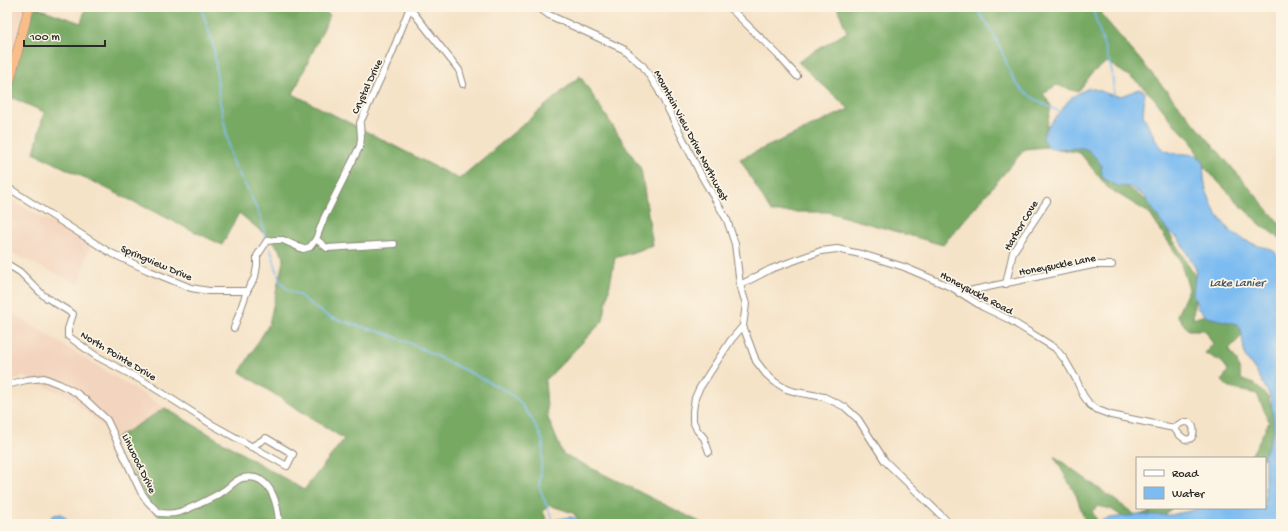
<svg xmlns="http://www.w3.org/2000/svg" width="1288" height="531" font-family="'Gochi Hand',sans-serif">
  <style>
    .built { fill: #f3d4be }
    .forest { fill: #77a964; stroke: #516a48 }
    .water { fill: #7dbcf1; stroke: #54748e }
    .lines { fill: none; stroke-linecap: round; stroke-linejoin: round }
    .stream { stroke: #7dbcf1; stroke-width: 1.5 }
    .minor-casing { stroke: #90877a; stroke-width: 8 }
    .highway-casing { stroke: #90877a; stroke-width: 10 }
    .minor { stroke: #fff; stroke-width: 6 }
    .highway { stroke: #f8bd89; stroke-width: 9 }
    .labels { text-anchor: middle; stroke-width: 3.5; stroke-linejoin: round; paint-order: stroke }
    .street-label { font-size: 11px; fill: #2b2b2b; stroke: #fcf5e5 }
    .water-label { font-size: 12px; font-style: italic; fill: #445666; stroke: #fcf5e5 }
  </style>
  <rect width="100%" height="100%" fill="#fcf5e5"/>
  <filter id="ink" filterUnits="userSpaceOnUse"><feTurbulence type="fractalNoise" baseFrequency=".025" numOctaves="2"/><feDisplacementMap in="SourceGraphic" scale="8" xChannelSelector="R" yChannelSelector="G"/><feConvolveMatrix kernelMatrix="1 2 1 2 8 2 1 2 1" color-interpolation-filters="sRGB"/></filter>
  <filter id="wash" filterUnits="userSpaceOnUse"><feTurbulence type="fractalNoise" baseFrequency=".012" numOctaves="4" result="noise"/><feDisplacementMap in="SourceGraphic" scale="16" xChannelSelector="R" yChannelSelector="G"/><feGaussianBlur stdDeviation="0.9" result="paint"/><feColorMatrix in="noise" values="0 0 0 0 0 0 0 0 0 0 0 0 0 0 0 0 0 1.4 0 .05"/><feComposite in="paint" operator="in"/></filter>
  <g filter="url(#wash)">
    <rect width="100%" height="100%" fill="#f5e3c8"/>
    <g class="built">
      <polygon points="7,7 35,7 7,100"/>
      <polygon points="7,198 90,245 79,284 7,251"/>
      <polygon points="7,310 165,408 116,438 71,398 24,376 7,382"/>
    </g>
    <g class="forest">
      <polygon points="35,7 81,23 86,7 317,7 330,15 293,94 459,179 580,76 641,169 653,246 615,258 603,321 545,381 548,418 563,454 704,524 582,524 573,513 549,505 543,512 549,524 164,524 148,502 116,438 165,408 304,490 344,439 240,372 269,324 284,257 274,242 239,213 222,245 34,153 44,112 8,96"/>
      <polygon points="837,7 1105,7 1101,14 1281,225 1281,245 1279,238 1261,225 1241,206 1205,168 1191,141 1174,124 1153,97 1135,80 1107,62 1093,72 1078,92 1057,85 1043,93 1051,106 1047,126 1043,138 1071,140 1102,156 1106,173 1156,207 1166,228 1196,278 1193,319 1210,313 1232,312 1247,331 1229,349 1237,361 1242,380 1254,384 1268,397 1280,435 1265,458 1250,458 1269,422 1257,394 1229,388 1222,381 1228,370 1222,362 1205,353 1213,344 1205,330 1188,330 1177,315 1189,289 1179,258 1149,213 1108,188 1080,153 1048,147 1025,149 943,245 827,212 771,212 740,159 849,109 798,62 847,32"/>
      <polygon points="1054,456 1137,516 1159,508 1172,508 1156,523 1132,523 1111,509 1098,506 1092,511 1099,524 1086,524 1076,495"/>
    </g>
    <g class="water">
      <path d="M1089 88 1098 90 1111 95 1121 96 1139 89 1145 92 1143 115 1156 140 1164 150 1173 153 1196 155 1203 161 1204 178 1206 190 1215 212 1229 230 1244 240 1259 246 1268 248 1275 252 1281 264 1278 281 1281 287V524H1093V523L1110 518 1136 515H1171L1203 508H1265V458H1263L1274 431 1271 398 1258 374 1245 356 1241 329 1237 324 1207 317 1198 309 1193 294 1196 269 1179 239 1168 231 1161 222 1145 197 1130 187 1117 186 1104 179 1102 176 1101 165 1097 159 1088 150 1082 148 1052 149C1033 139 1050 125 1058 114 1063 109 1067 101 1072 97 1077 94 1083 91 1089 88Z"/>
      <polygon points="61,514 67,519 70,524 49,524 48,521 54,515"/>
      <polygon points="571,517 579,520 582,524 550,524 554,520"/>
    </g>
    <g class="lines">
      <g class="stream">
        <polyline points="201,7 214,48 219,97 232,161 251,196 261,219 265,237"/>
        <path d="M975 7C986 21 995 35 1002 52 1007 63 1009 73 1016 83 1027 97 1044 104 1060 112"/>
        <polyline points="1092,7 1112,71 1114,95"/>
        <polyline points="270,247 280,281 285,287 292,292 299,295 318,310 332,318 387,334 410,343 505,390 518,400 532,419 543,441 543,449 540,481 540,489 553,521"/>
      </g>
    </g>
  </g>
  <g filter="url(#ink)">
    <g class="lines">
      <defs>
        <g id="minor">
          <polyline points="409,7 459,70 463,84"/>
          <polyline points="538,7 549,15 623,49 643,66 658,89 701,175 727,220 735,244 740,285 746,304 743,326 731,340 699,389 695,398 693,411 693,421 697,430 704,438 709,452"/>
          <polyline points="729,7 778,55 797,76"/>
          <polyline points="7,187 109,252 147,270 191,288 209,291 247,291"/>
          <polyline points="316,239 327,248 394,244"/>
          <polyline points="7,264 20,272 44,296 73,314 68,329 68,336 96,356 145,382 211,424 287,466 293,454 266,438 251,447"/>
          <polyline points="1006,284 1013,252 1047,201"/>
          <path d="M740 285 771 269 821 251 837 249 865 255 904 267 953 288 983 307 1008 319 1055 348 1065 360 1076 379 1083 395 1090 405 1098 410 1111 415 1174 428C1198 463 1202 404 1174 428"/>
          <polyline points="959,293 1093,265 1112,265"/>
          <polyline points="743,326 756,361 766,374 775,382 786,389 796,392 824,397 845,407 858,419 885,461 950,524"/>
          <polyline points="234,328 247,291 255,277 257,266 257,256 267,241 275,240 283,240 303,249 310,247 316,239 324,218 360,146 361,138 360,123 392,53 410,7"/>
          <path d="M7 385 26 380 44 378 59 384 75 392 88 402 107 420 141 492 148 502 159 513C164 513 170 514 175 513 184 512 217 496 225 490 231 486 236 479 243 478 270 472 278 503 279 524"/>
        </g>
        <polyline id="highway" points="7,91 29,7"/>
      </defs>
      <use href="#minor" class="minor-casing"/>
      <use href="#highway" class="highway-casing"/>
      <use href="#minor" class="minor"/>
      <use href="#highway" class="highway"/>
    </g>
  </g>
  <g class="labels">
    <g class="street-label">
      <text transform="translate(366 86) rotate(-65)" y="4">Crystal Drive</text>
      <text transform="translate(692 135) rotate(62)" y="4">Mountain View Drive Northwest</text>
      <text transform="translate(1020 225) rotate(-59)" y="4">Harbor Cove</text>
      <text transform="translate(157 262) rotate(23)" y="4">Springview Drive</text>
      <text transform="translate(1057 264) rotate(-11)" y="4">Honeysuckle Lane</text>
      <text transform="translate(977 292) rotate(28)" y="4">Honeysuckle Road</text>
      <text transform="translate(119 355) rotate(31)" y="4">North Pointe Drive</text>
      <text transform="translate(140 463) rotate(64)" y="4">Linwood Drive</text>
    </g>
    <g class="water-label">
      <text x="1237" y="286">Lake Lanier</text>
    </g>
  </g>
  <rect width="1288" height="531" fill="none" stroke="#fcf5e5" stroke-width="24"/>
  <rect x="1136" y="457" width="130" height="52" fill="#fcf5e5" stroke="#a8a49b"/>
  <rect x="1144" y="470" width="20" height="6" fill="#ffffff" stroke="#a8a49b"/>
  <text x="1172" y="477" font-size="12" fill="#2b2b2b">Road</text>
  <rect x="1144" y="487" width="20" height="12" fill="#7dbcf1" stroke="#a8a49b"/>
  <text x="1172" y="497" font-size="12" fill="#2b2b2b">Water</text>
  <path d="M24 40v6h81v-6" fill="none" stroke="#2b2b2b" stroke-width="2"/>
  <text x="30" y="40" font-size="12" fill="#2b2b2b" stroke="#fcf5e5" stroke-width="3" paint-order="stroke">100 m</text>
</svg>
